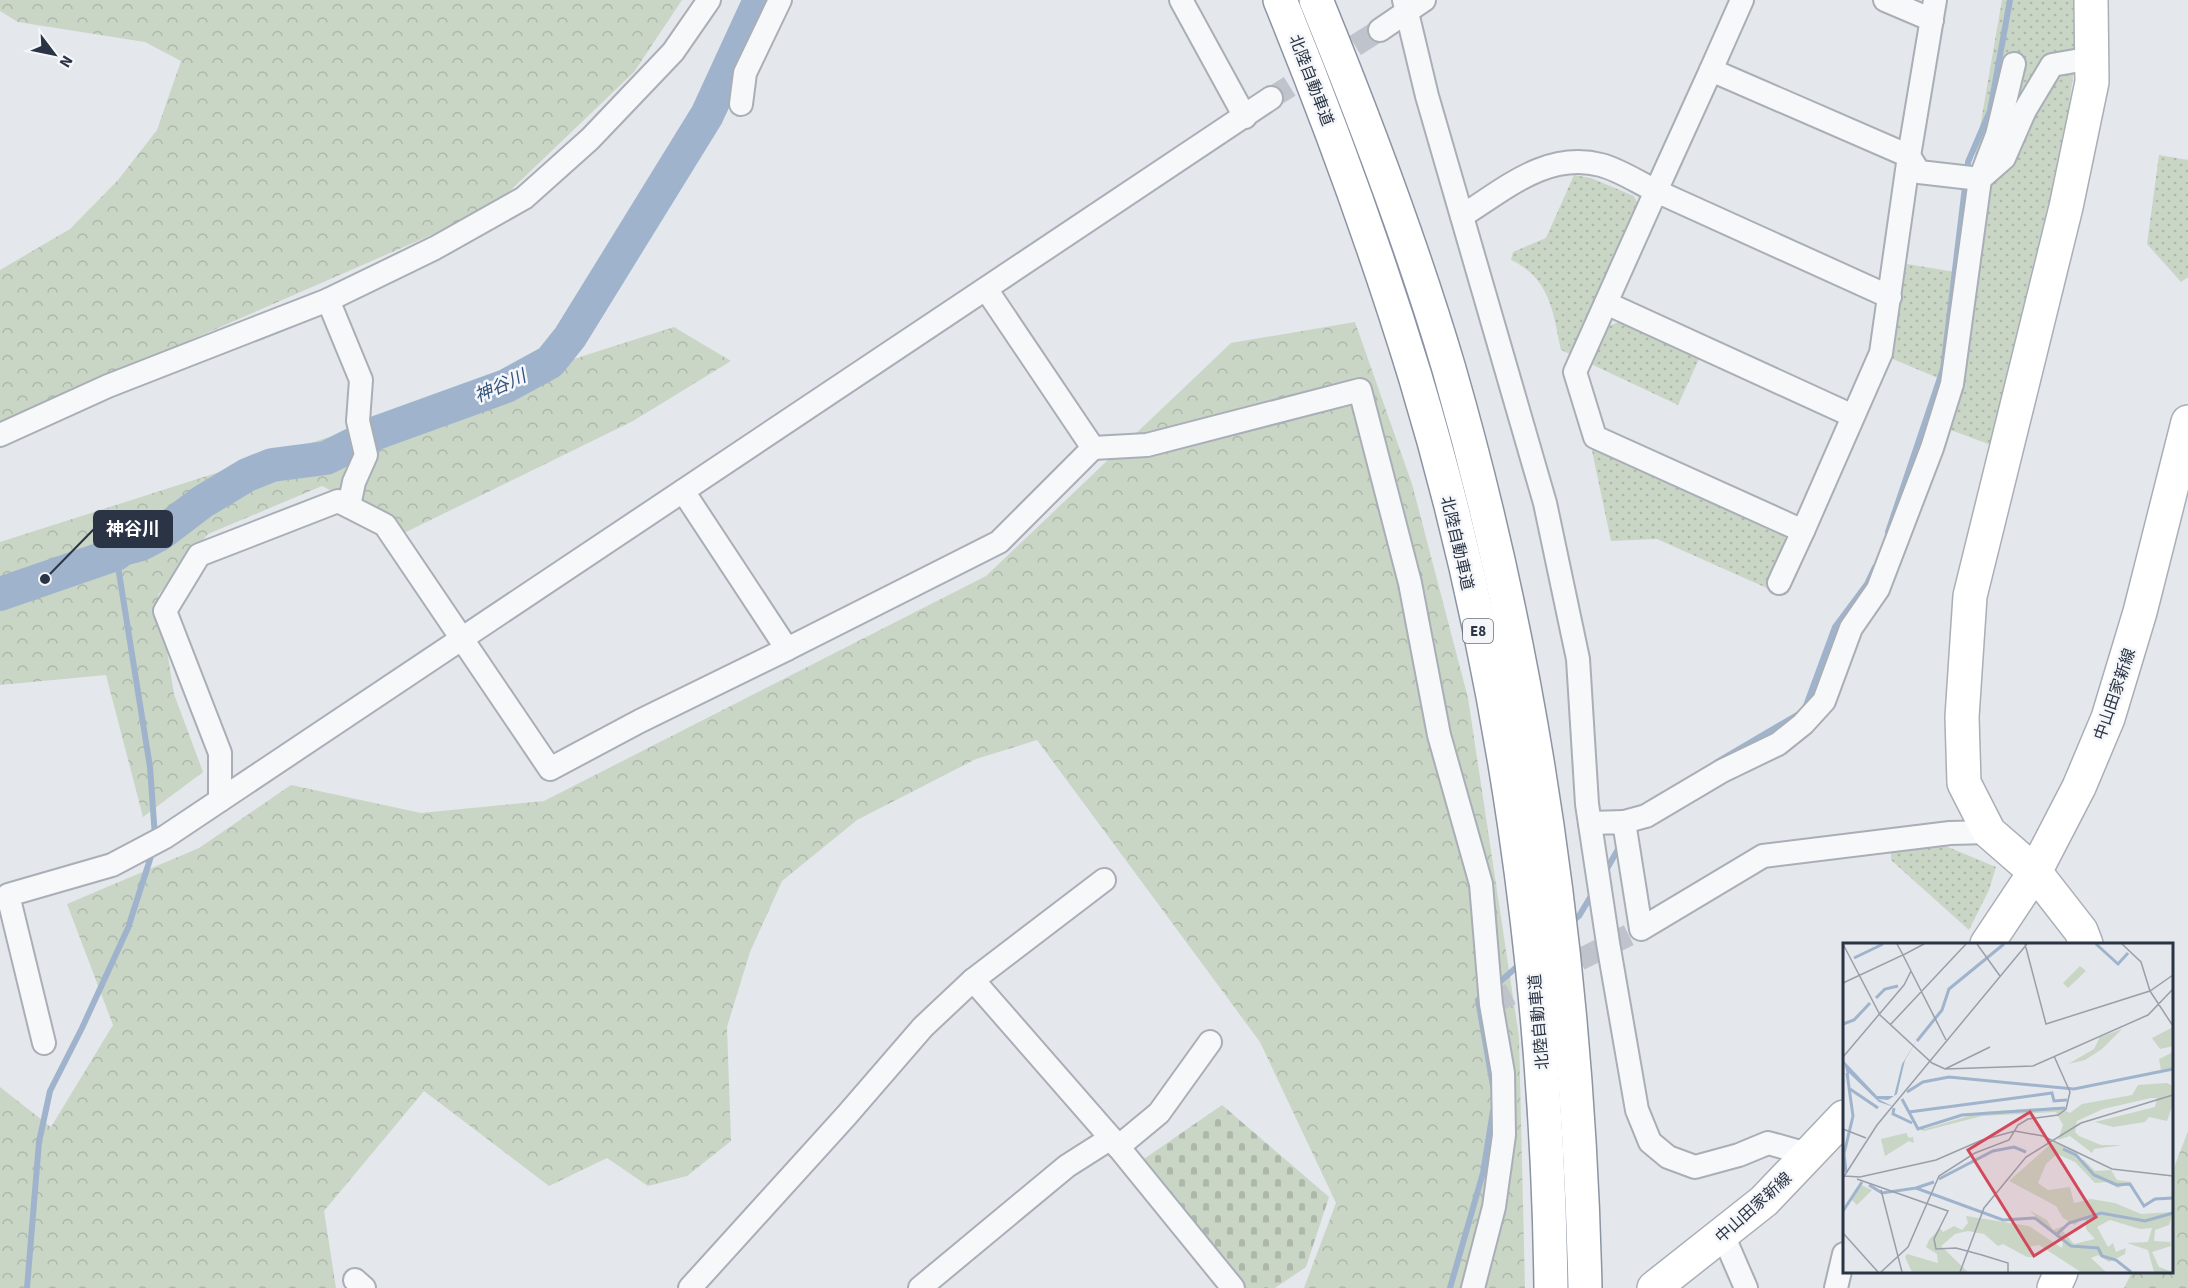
<svg xmlns="http://www.w3.org/2000/svg" width="2188" height="1288" font-family="'Source Sans 3','Noto Sans JP',sans-serif">
  <style>
    .grass { fill: url(#grass-dots) }
    .forest { fill: url(#forest-crowns) }
    .cemetery { fill: url(#cemetery-stones) }
    .lines { fill: none; stroke-linecap: round; stroke-linejoin: round }
    .stream { stroke: #9fb4cc; stroke-width: 6 }
    .river { stroke: #9fb4cc; stroke-width: 34 }
    .street-tunnel { stroke: #bfc3cb; stroke-width: 22; stroke-dasharray: 22 11; stroke-linecap: butt }
    .street-casing { stroke: #a9aeb7; stroke-width: 26 }
    .secondary-casing { stroke: #a9aeb7; stroke-width: 36 }
    .highway-casing { stroke: #8b94a3; stroke-width: 36 }
    .street { stroke: #f7f8fa; stroke-width: 22 }
    .secondary { stroke: #fff; stroke-width: 33 }
    .highway { stroke: #fff; stroke-width: 33 }
    .labels { text-anchor: middle; stroke-width: 5; stroke-linejoin: round; paint-order: stroke }
    .shield { fill: #f4f6f9; stroke: #676e7b; stroke-width: 1.5 }
    .shield-label { font-size: 15px; font-weight: bold; fill: #2b3445 }
    .street-label { font-size: 16px; fill: #2b3445; stroke: #f4f6f9 }
    .water-label { font-size: 18px; font-style: italic; fill: #34527a; stroke: #f4f6f9 }
    .inset-river { fill: none; stroke: #9fb4cc; stroke-width: 3 }
    .inset-road { fill: none; stroke: #9a9fa9; stroke-width: 1.5 }
    .view { fill: #d1495b; fill-opacity: 0.15; stroke: #d1495b; stroke-width: 3 }
    .inset-edge { fill: none; stroke: #2b3445; stroke-width: 3 }
    .leader { fill: none; stroke: #2b3445; stroke-width: 2 }
    .callout-dot { fill: #2b3445; stroke: #f4f6f9; stroke-width: 2 }
    .callout { fill: #2b3445; stroke: #2b3445; stroke-width: 2 }
    .callout-label { font-size: 18px; text-anchor: middle; font-weight: bold; fill: #fff }
  </style>
  <defs>
    <pattern id="grass-dots" width="8" height="8" patternUnits="userSpaceOnUse" patternTransform="scale(1.5)"><rect width="8" height="8" fill="#c9d6c5"/><path d="M2 2h.1M6 6h.1" fill="none" stroke="#adb8ab" stroke-width="1.8" stroke-linecap="round"/></pattern>
    <pattern id="forest-crowns" width="20" height="18" patternUnits="userSpaceOnUse" patternTransform="scale(1.5)"><rect width="20" height="18" fill="#c9d6c5"/><path d="M2 6a3 3 0 1 1 6 0M12 15a3 3 0 1 1 6 0" fill="none" stroke="#adb8ab"/></pattern>
    <pattern id="cemetery-stones" width="16" height="16" patternUnits="userSpaceOnUse" patternTransform="scale(1.5)"><rect width="16" height="16" fill="#c9d6c5"/><path d="M2 7V4a2 2 0 0 1 4 0v3zM10 15v-3a2 2 0 0 1 4 0v3z" fill="#adb8ab"/></pattern>
  </defs>
  <rect width="100%" height="100%" fill="#e4e7ec"/>
  <g class="grass">
    <path d="M2002 0H2077C2079 52 2070 103 2060 155 2042 253 2016 348 1991 445L1932 423 1938 378 1888 357 1907 264 1955 272Z"/>
    <polygon points="2159,155 2188,160 2188,277 2181,282 2147,244"/>
    <path d="M1574 175 1591 178 1634 196 1640 209 1572 355 1561 350C1553 312 1550 278 1511 260L1513 252 1546 238Z"/>
    <polygon points="1619,322 1699,359 1678,405 1591,364 1606,327"/>
    <polygon points="1591,446 1781,531 1788,545 1769,589 1657,539 1611,541"/>
    <polygon points="1943,845 1996,867 1989,890 1969,930 1891,860 1891,847"/>
  </g>
  <g class="forest">
    <polygon points="0,0 682,0 634,72 491,209 0,423 0,270 70,229 118,180 157,130 181,61 145,42 18,22 0,11"/>
    <polygon points="1355,322 1412,484 1468,698 1519,1037 1525,1288 1304,1288 1336,1203 1260,1042 1037,740 976,759 857,820 782,881 750,952 727,1027 731,1141 687,1176 648,1186 607,1158 549,1186 424,1091 324,1211 336,1288 0,1288 0,1087 51,1127 113,1025 67,904 199,848 291,785 421,813 544,801 986,576 1231,343"/>
    <polygon points="674,327 731,361 633,421 404,533 396,523 322,486 208,534 158,595 174,694 203,772 143,817 106,675 0,685 0,542"/>
    <polygon points="2188,1131 2188,1288 2124,1288 2132,1272 2172,1272 2172,1173"/>
  </g>
  <polygon class="cemetery" points="1222,1105 1329,1197 1306,1267 1275,1288 1243,1288 1141,1161"/>
  <g class="lines">
    <g class="stream">
      <polyline points="1888,532 1943,369 1968,162 1990,111 2010,0"/>
      <polyline points="116,554 150,767 155,837"/>
      <polyline points="1717,762 1804,711 1835,627 1867,584 1875,567"/>
      <polyline points="1604,874 1621,844"/>
      <polyline points="1570,923 1579,916 1594,891"/>
      <polyline points="1494,987 1520,964"/>
      <polyline points="1484,995 1478,1000 1493,1086"/>
      <polyline points="27,1288 39,1142 50,1091 82,1028 128,928 153,850"/>
      <polyline points="1450,1288 1483,1173 1493,1111"/>
    </g>
    <polyline class="river" points="0,594 116,554 122,549 141,544 160,534 202,502 247,475 272,465 326,458 376,433 506,386 550,362 570,337 707,115 760,0"/>
    <g class="street-tunnel">
      <polyline points="1271,98 1380,30"/>
      <polyline points="1491,1004 1641,929"/>
    </g>
    <defs>
      <g id="street">
        <polyline points="1181,0 1245,117"/>
        <polyline points="1404,0 1427,96 1545,503 1578,659 1587,804 1608,943 1637,1110 1650,1142 1668,1157 1695,1167 1739,1155 1768,1143 1811,1155"/>
        <polyline points="1885,0 1932,20"/>
        <polyline points="1380,30 1424,0"/>
        <polyline points="1711,70 1742,0"/>
        <polyline points="741,104 745,73 780,0"/>
        <polyline points="1909,156 1919,172 1980,179 2004,158 2025,110 2052,65 2092,58"/>
        <path d="M1462 216C1505 189 1547 151 1601 165 1620 170 1639 183 1656 191L1711 70 1909 156 1935 0"/>
        <polyline points="986,289 1093,448 1147,445 1360,390 1410,583 1439,735 1481,884 1491,1004 1503,1073 1504,1135 1494,1207 1473,1288"/>
        <polyline points="1890,297 1656,191 1575,372 1595,437 1803,531 1881,353 1909,156"/>
        <polyline points="328,300 361,380 358,421 366,455 354,482 349,506"/>
        <polyline points="1606,303 1853,416"/>
        <polyline points="0,435 108,386 328,300 435,248 524,198 590,139 673,52 709,0"/>
        <polyline points="683,491 787,649 999,542 1093,448"/>
        <polyline points="1779,583 1803,531"/>
        <polyline points="220,800 220,753 165,611 199,555 338,501 385,525 550,769 640,721 787,649"/>
        <polyline points="1624,822 1646,816 1722,771 1778,744 1803,724 1824,701 1851,628 1878,589 1932,448 1952,384 1980,179 1997,135 2014,64"/>
        <polyline points="1590,823 1624,822 1641,929 1763,856 1950,833 1989,832"/>
        <polyline points="973,980 1104,880"/>
        <polyline points="44,1043 8,895 112,865 165,837 1271,98"/>
        <polyline points="1118,1147 1159,1113 1210,1042"/>
        <polyline points="1723,1235 1746,1288"/>
        <polyline points="355,1280 364,1288"/>
        <polyline points="690,1288 846,1116 923,1027 973,980 1111,1138 1233,1288"/>
        <polyline points="920,1288 1067,1166 1111,1138"/>
        <polyline points="1836,1288 1844,1254"/>
      </g>
      <g id="secondary">
        <polyline points="1987,944 2035,872 2079,787 2108,718 2140,612 2188,422"/>
        <polyline points="2086,944 2081,931 2035,872 1989,832 1964,783 1962,717 1970,596 2066,207 2092,82 2091,0"/>
        <polyline points="1654,1288 1764,1201 1844,1117"/>
        <polyline points="2054,1288 2061,1272"/>
      </g>
      <g id="highway">
        <path d="M1280 0C1330 123 1376 249 1415 376 1504 670 1547 981 1551 1288"/>
        <path d="M1316 0C1365 120 1412 244 1449 369 1535 667 1578 978 1585 1288"/>
      </g>
    </defs>
    <use href="#street" class="street-casing"/>
    <use href="#secondary" class="secondary-casing"/>
    <use href="#highway" class="highway-casing"/>
    <use href="#street" class="street"/>
    <use href="#secondary" class="secondary"/>
    <use href="#highway" class="highway"/>
  </g>
  <g class="labels">
    <rect class="shield" x="1463" y="619" width="30" height="24" rx="4.5"/>
    <g class="shield-label">
      <text x="1478" y="636">E8</text>
    </g>
    <g class="street-label">
      <text transform="translate(1312 80) rotate(69)" y="6">北陸自動車道</text>
      <text transform="translate(1458 543) rotate(77)" y="6">北陸自動車道</text>
      <text transform="translate(2114 694) rotate(-71)" y="6">中山田家新線</text>
      <text transform="translate(1538 1022) rotate(-95)" y="6">北陸自動車道</text>
      <text transform="translate(1753 1207) rotate(-42)" y="6">中山田家新線</text>
    </g>
    <g class="water-label">
      <text transform="translate(500 386) rotate(-24)" y="6">神谷川</text>
    </g>
  </g>
  <g transform="translate(1843 943)">
    <rect width="330" height="330" fill="#e4e7ec"/>
    <path d="M63 190 66 195 70 194 71 200 66 198 42 213 38 196Z" fill="#c9d6c5"/>
    <path d="M279 86 259 106 242 117 225 121 251 106 257 94ZM324 140 330 143V161L324 178 306 174 302 179 270 184 252 179 312 164 314 155H308L260 166 234 178 232 189 236 193 258 202H279L251 206 249 210 227 193 215 197 220 182 213 169 139 173 81 188 72 185 82 186 139 169 215 164 227 170 239 161 289 152 295 142ZM210 199 234 209 233 216 241 217 252 228 268 227 274 237 288 239 275 245 264 239 252 240 232 219 214 211 203 221 195 240 205 247 227 244 231 260 248 256 272 260 298 271 330 269 326 282 312 287 311 298 327 299 328 303 309 309 316 324 330 329H311L305 307 284 300 305 299 309 285 297 286 267 277 254 284 265 304 270 300 273 309 283 305 282 311 266 319 255 312 248 315 263 329H238L196 302 188 303 191 314H184L160 301 155 303 141 291 125 288 112 291 98 303 125 329H69L62 314 64 311 95 320 94 311 83 304 86 297 97 285 100 289 111 283 119 287 125 280 123 273 186 283 219 305 220 299 186 267 204 277 210 287 226 281 220 288 231 301 252 296 243 286V277H237L232 282 220 275 213 263 166 238Z" fill="#c9d6c5"/>
    <path d="M330 84V103L317 106 309 95ZM330 109V125L318 127 316 116Z" fill="#c9d6c5"/>
    <path d="M237 23 243 28 225 45 220 40ZM18 242 29 247 14 262 8 256Z" fill="#c9d6c5"/>
    <path d="M77 92 62 117 54 151 45 157 35 156 51 164 36 159 6 130 5 134 0 117 34 153H51L59 121Z" fill="#9fb4cc"/>
    <path class="inset-river" d="M253 1 275 21 285 10M11 15 40 1M33 55 42 46 55 43M0 81 11 77 27 60M74 98 99 67 106 46 161 1M7 146 35 165M64 149 80 139 106 134 231 146 330 126M59 156 75 186 119 172 222 165M51 165 50 171 69 180M66 169 209 150 211 158 224 157M220 206 233 212 251 232 274 242 287 241 301 263 312 256 330 255M3 229 1 211 10 173 4 130M96 236 150 208 171 204 183 209M26 242 39 250 73 245 160 277 192 275 228 303 255 305 259 313 273 317 288 329M73 245 91 239M0 268 19 239M214 291 226 280 258 270 302 278 330 270"/>
    <path class="inset-road" d="M0 1 37 72 89 120 102 126 190 123 305 72 330 46M134 1 157 33M182 1 203 81 307 48 330 83M279 1 298 19 307 48 330 32M68 28 103 97M0 40 60 12 54 1M47 82 123 1M0 114 61 42 68 28 60 12 81 1M102 126 147 104M0 186 23 195M1 233 17 234 93 217 139 197 172 188 200 193 269 226 330 233M0 235 34 182 184 1M14 236 105 268 91 296 93 306 113 305 139 312 165 320V329M38 247 59 329M0 290 35 329M38 329 65 304 96 233 132 210 166 197 175 182 185 176 215 172 223 166 227 149 211 113M117 329 141 265 183 214 238 180 330 152"/>
    <path class="view" d="M187 169 253 274 191 313 125 207Z"/>
    <rect width="330" height="330" class="inset-edge"/>
  </g>
  <path class="leader" d="M45 579L94 529"/>
  <circle class="callout-dot" cx="45" cy="579" r="6"/>
  <rect class="callout" x="94" y="511" width="78" height="36" rx="6"/>
  <g class="callout-label">
    <text x="133" y="535">神谷川</text>
  </g>
  <g transform="translate(54 54) rotate(122)" stroke="#f4f6f9" stroke-width="4.5" paint-order="stroke">
  <path d="M0-4.5L10 22L0 15L-10 22Z" fill="#2b3445"/>
  <text y="-9" font-size="16" font-weight="bold" text-anchor="middle" fill="#2b3445">N</text>
  </g>
</svg>
